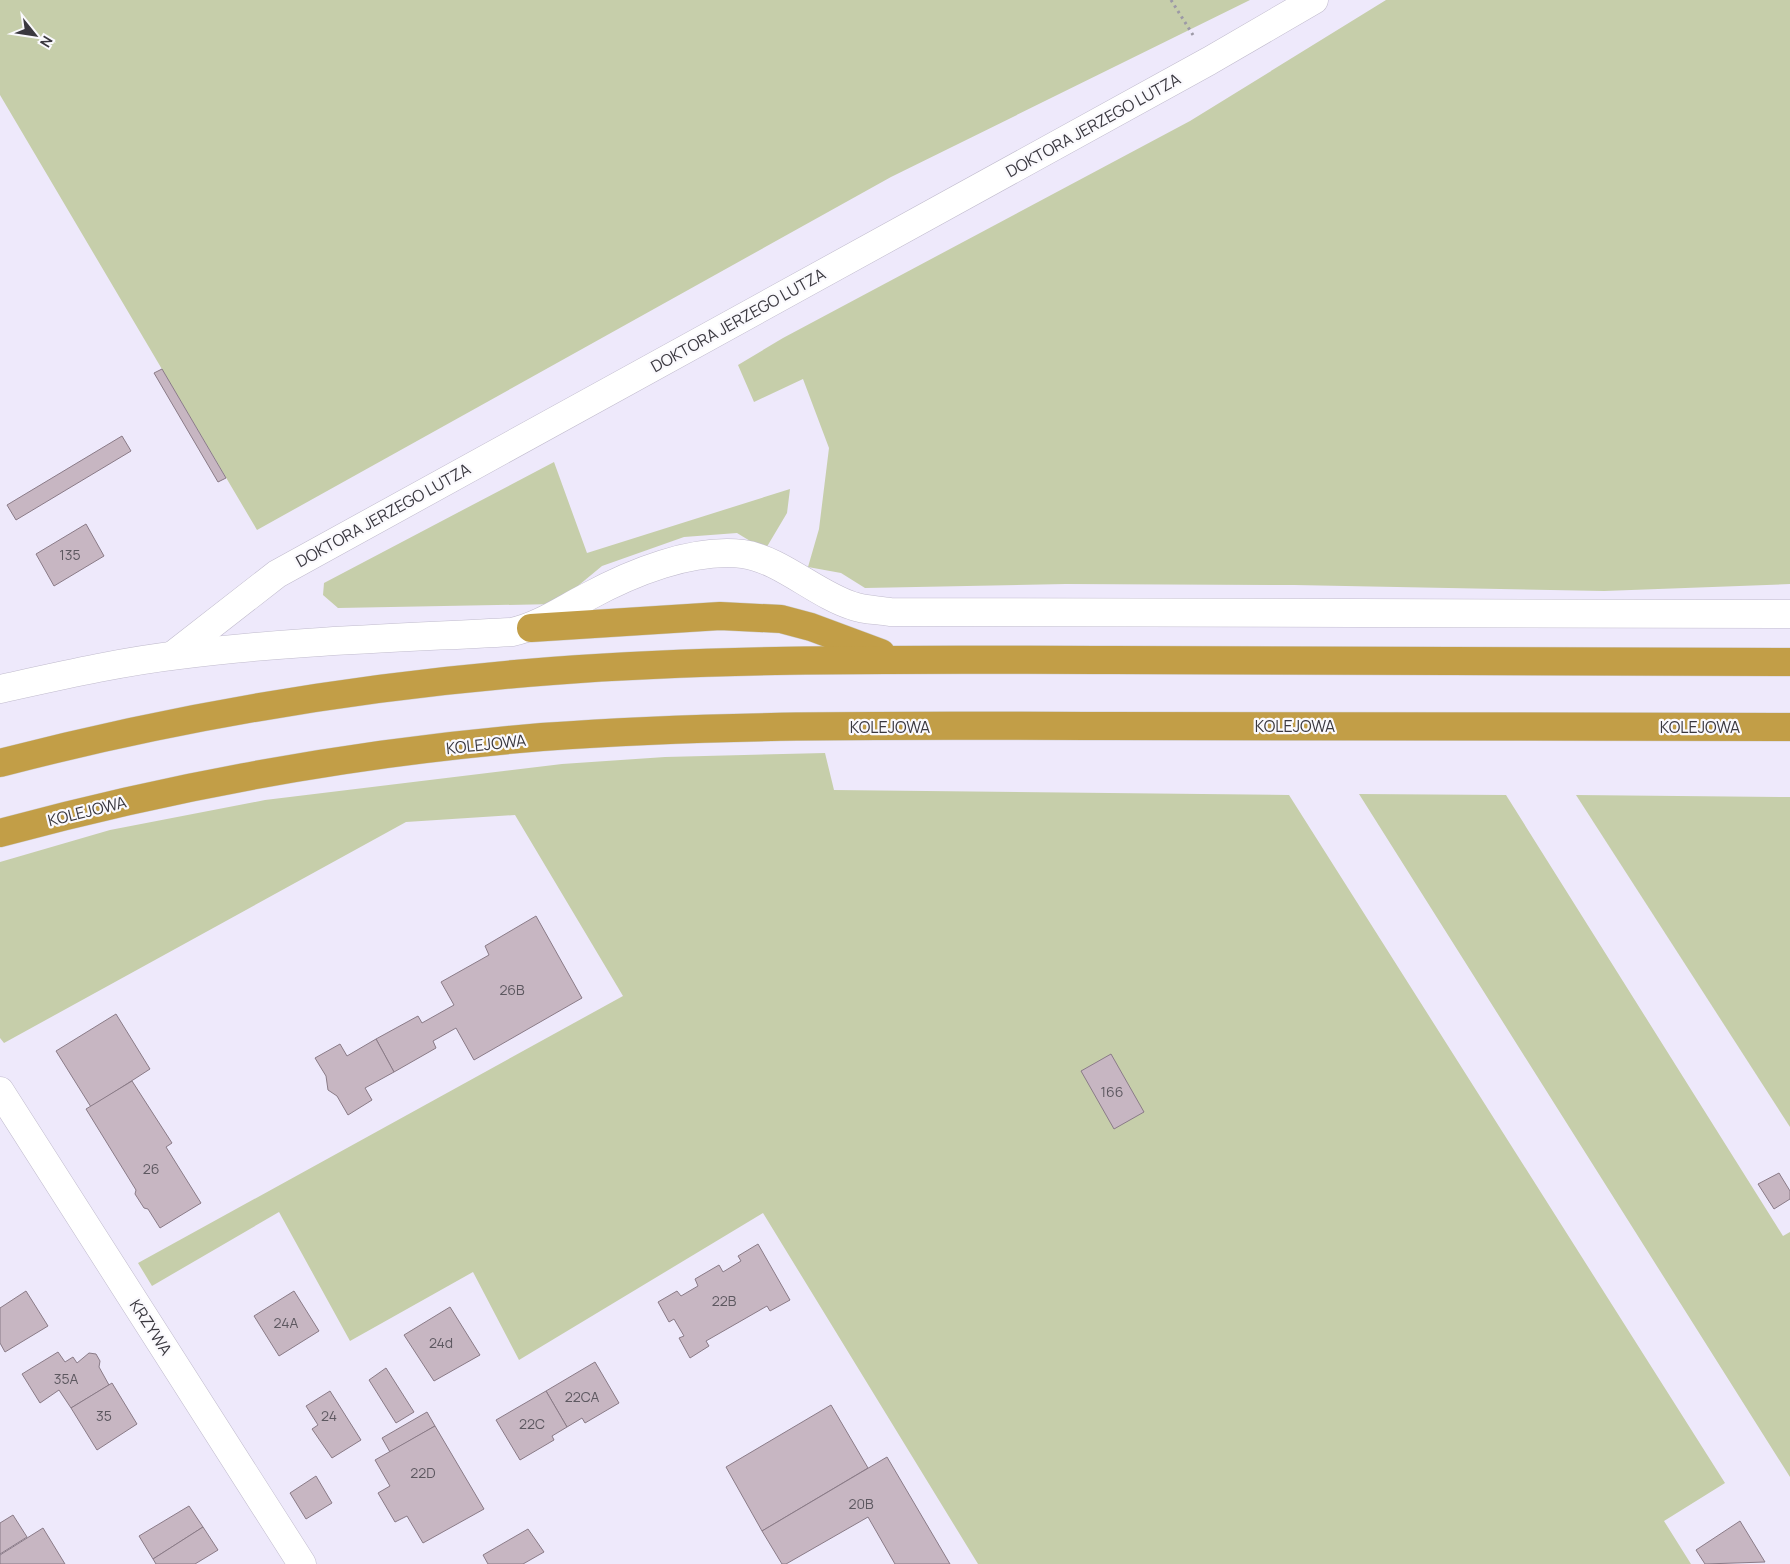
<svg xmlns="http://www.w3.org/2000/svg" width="1790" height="1564" font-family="Manrope,sans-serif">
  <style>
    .green { fill: #c6ceaa }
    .building { fill: #c7b6c2; stroke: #8a7b87 }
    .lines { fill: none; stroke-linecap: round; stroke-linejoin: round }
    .street-casing { stroke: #c0bbcd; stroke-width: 29 }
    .highway-casing { stroke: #d0cfd1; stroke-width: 29 }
    .path { stroke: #9c99a6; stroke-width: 3; stroke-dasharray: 2.5 4; stroke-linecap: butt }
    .street { stroke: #fff; stroke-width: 28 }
    .highway { stroke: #c29e47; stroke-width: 28 }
    .labels { text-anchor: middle; stroke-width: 4.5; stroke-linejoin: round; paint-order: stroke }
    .number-label { font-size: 14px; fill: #5d5860 }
    .street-label { font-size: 16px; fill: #3a383f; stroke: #faf9fd }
  </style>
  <rect width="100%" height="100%" fill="#eee9fb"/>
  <g class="green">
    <polygon points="0,0 1250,0 891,177 257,530 0,95"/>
    <polygon points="1386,0 1790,0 1790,584 1604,591 1294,585 1066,584 865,588 841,573 808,567 819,529 829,448 803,379 754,402 738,365 783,338 1190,121"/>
    <polygon points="554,462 587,553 790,489 787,513 765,550 737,533 684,537 602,566 556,604 338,608 323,595 324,583"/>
    <polygon points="825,753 834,790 1289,795 1725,1483 1664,1521 1691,1564 978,1564 763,1213 519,1360 473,1272 350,1341 279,1212 152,1286 138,1263 623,996 515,815 406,822 4,1043 0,1038 0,862 110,830 265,800 562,764 665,757"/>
    <polygon points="1359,794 1506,795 1783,1236 1790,1232 1790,1477"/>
    <polygon points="1576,795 1790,797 1790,1127"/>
  </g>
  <g class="building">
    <polygon points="162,369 226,478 218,482 154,373"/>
    <polygon points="122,436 131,451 16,520 7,505"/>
    <polygon points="86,524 104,556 54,586 36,554"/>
    <polygon points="536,916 582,998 474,1060 456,1028 433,1041 436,1048 394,1072 376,1039 418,1016 422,1023 454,1005 441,982 489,955 485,946"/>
    <polygon points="116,1014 150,1069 91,1107 56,1051"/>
    <polygon points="376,1039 394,1072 365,1088 372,1100 348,1115 337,1096 328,1090 326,1076 315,1058 340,1044 347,1056"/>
    <polygon points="1111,1054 1144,1112 1114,1129 1081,1071"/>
    <polygon points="132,1081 172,1143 166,1147 201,1203 160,1228 148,1209 144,1208 135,1194 136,1190 86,1109"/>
    <polygon points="1779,1173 1790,1191 1790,1199 1774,1209 1758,1184"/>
    <polygon points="758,1244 790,1300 770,1311 767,1306 706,1341 709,1346 690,1358 679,1338 684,1336 674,1319 669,1322 658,1302 677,1291 681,1296 698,1286 695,1279 719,1265 723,1272 741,1261 738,1256"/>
    <polygon points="26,1291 48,1326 5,1352 0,1343 0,1308"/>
    <polygon points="294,1291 319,1331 279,1356 254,1316"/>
    <polygon points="450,1307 480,1355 434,1381 404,1335"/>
    <polygon points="58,1352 65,1362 73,1357 77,1363 89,1353 96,1354 100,1361 99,1367 109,1385 71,1408 59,1390 40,1403 22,1374"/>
    <polygon points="595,1362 619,1403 585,1423 582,1418 567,1427 546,1391"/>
    <polygon points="386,1368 414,1412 396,1423 369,1380"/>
    <polygon points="112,1383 137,1424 97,1450 71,1408"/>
    <polygon points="330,1391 361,1440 332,1458 312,1429 318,1425 306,1406"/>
    <polygon points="546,1391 567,1427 552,1436 554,1440 520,1460 496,1420"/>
    <polygon points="831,1405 868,1468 762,1531 726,1467"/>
    <polygon points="427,1412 435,1426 390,1452 382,1438"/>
    <polygon points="435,1426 484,1509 423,1543 407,1516 395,1522 378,1493 390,1486 375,1460"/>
    <polygon points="887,1457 950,1564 895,1564 868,1517 786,1564 782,1564 762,1531"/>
    <polygon points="316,1476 332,1503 306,1519 290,1493"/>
    <polygon points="189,1506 203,1527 153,1559 139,1536"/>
    <polygon points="13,1515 27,1537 0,1554 0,1523"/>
    <polygon points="1740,1521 1765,1562 1705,1564 1696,1550"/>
    <polygon points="203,1527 218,1550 195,1564 156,1564 153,1559"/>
    <polygon points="43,1528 65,1564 0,1564 0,1555"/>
    <polygon points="528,1529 544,1552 523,1564 488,1564 483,1555"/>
  </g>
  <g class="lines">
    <defs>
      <g id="street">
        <polyline points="173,655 277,574 1209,61 1314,0"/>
        <path d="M0 689C59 676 119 662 179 655 289 641 401 638 512 632 539 626 562 610 587 597 631 573 692 548 743 554 780 559 817 595 853 606 864 610 878 610 890 612L1790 614"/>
        <polyline points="0,1091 302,1564"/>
      </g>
      <g id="highway">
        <polyline points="531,628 720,616 781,619 811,627 881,653"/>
        <path d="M0 763C180 716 367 685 552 671 738 657 925 660 1112 660 1338 661 1564 661 1790 662"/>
        <path d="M0 833C177 785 360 752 542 737 729 723 916 726 1103 726 1332 727 1561 727 1790 727"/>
      </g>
    </defs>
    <use href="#street" class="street-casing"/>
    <use href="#highway" class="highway-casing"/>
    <polyline class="path" points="1171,0 1193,35"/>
    <use href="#street" class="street"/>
    <use href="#highway" class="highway"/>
  </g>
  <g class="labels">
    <g class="number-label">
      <text x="70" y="560">135</text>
      <text x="512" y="995">26B</text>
      <text x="1112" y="1097">166</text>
      <text x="151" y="1174">26</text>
      <text x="724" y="1306">22B</text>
      <text x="286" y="1328">24A</text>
      <text x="441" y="1348">24d</text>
      <text x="66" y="1384">35A</text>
      <text x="582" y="1402">22CA</text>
      <text x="104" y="1421">35</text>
      <text x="329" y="1421">24</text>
      <text x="532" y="1429">22C</text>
      <text x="423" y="1478">22D</text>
      <text x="861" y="1509">20B</text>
    </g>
    <g class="street-label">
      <text transform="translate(1093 125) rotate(-29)" y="6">DOKTORA JERZEGO LUTZA</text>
      <text transform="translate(738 320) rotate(-29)" y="6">DOKTORA JERZEGO LUTZA</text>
      <text transform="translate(383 515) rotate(-29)" y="6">DOKTORA JERZEGO LUTZA</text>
      <text x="1295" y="732">KOLEJOWA</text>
      <text x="890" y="733">KOLEJOWA</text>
      <text x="1700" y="733">KOLEJOWA</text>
      <text transform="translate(486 744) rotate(-6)" y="6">KOLEJOWA</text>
      <text transform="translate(87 811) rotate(-14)" y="6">KOLEJOWA</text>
      <text transform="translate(151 1327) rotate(57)" y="6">KRZYWA</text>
    </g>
  </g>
  <g transform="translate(35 35) rotate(120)" stroke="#faf9fd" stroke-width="4" paint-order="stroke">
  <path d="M0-4L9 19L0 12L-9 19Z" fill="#3a383f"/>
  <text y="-8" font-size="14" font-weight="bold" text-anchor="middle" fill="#3a383f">N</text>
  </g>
</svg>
